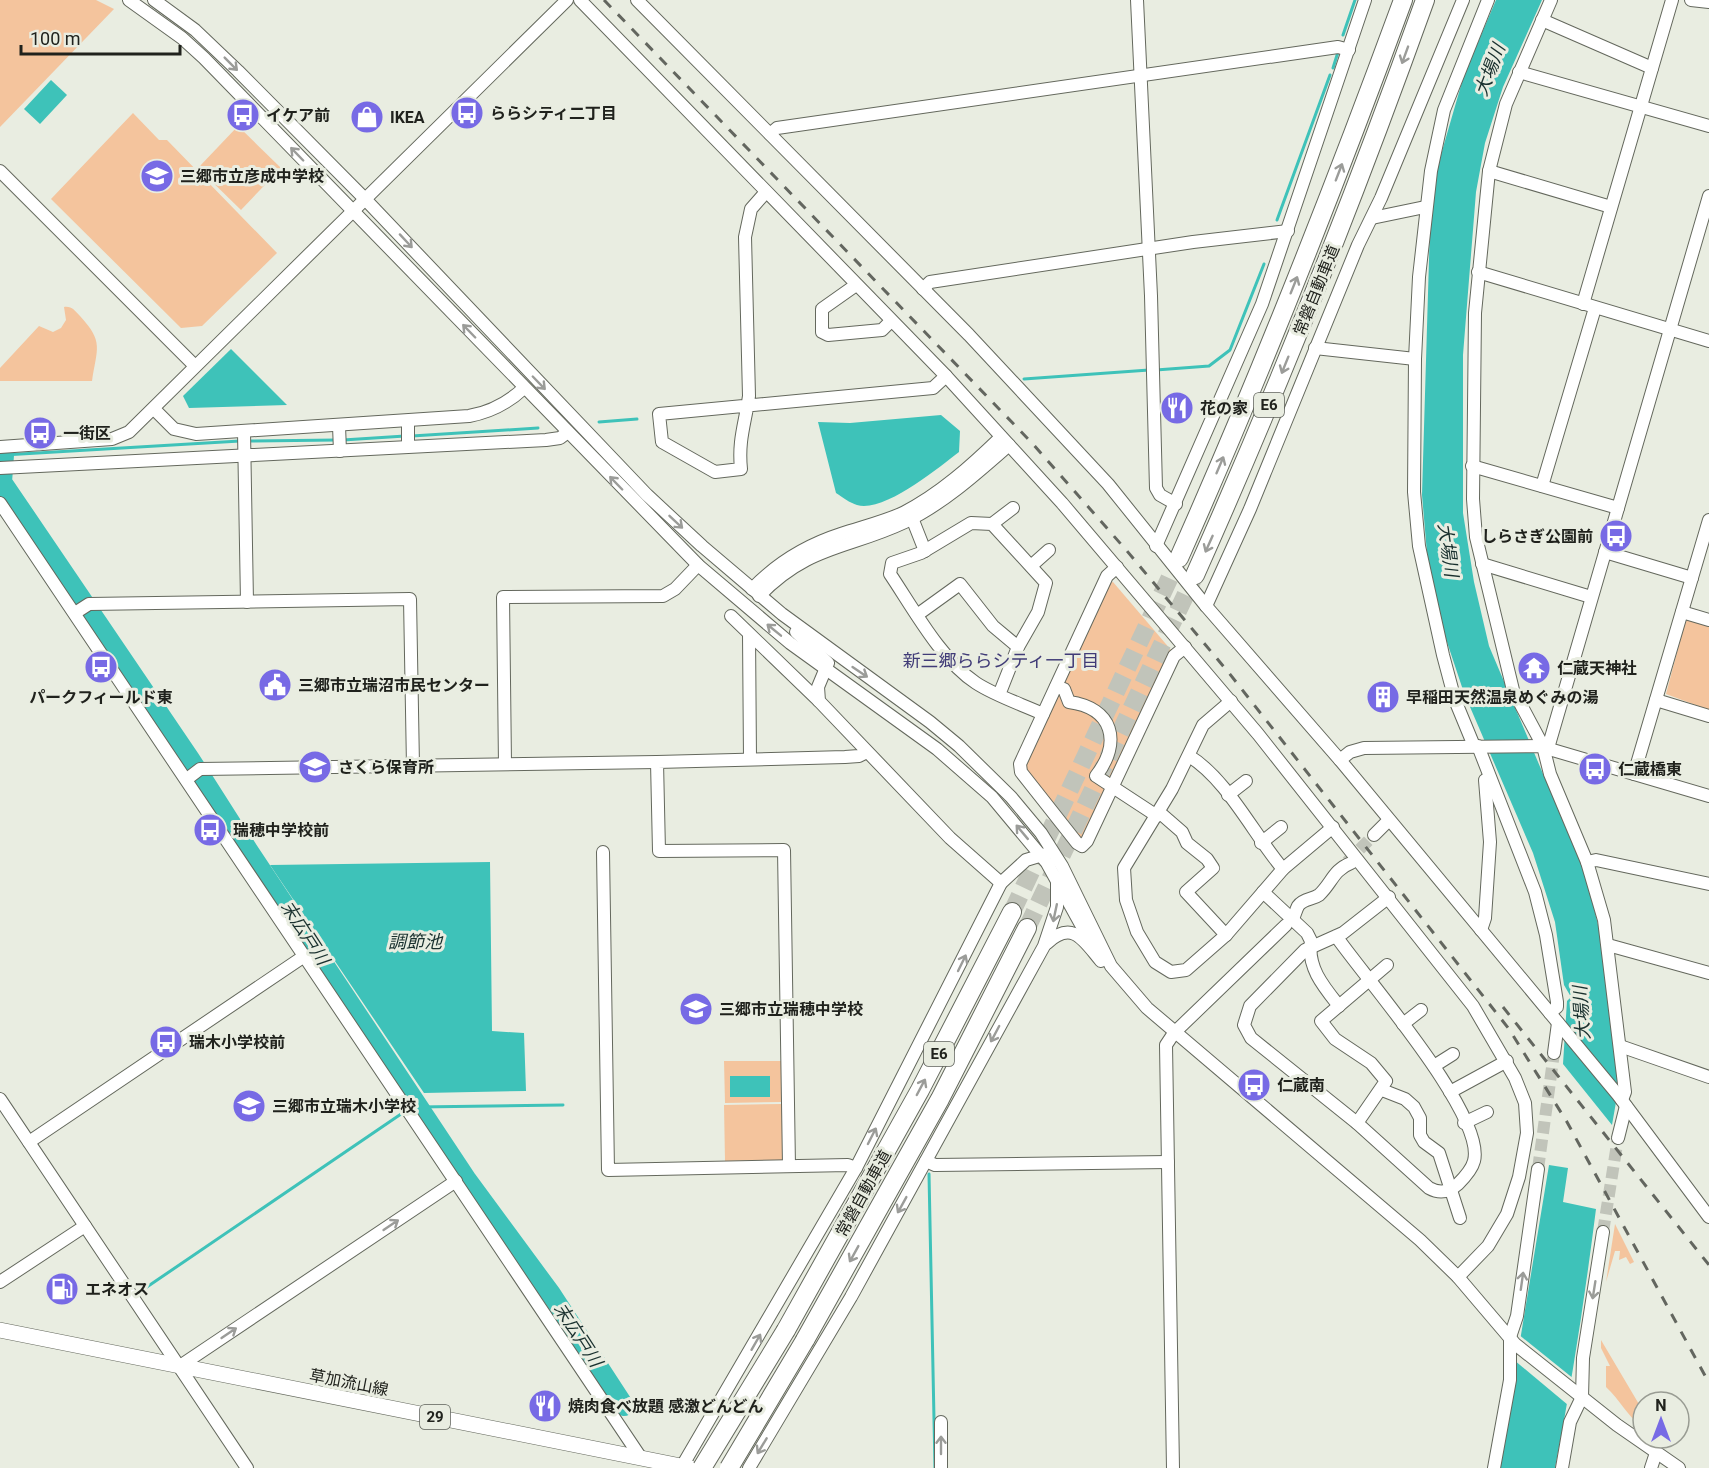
<svg xmlns="http://www.w3.org/2000/svg" width="1709" height="1468" font-family="Roboto,'Noto Sans JP',sans-serif">
  <style>
    .green { fill: #f4c49d }
    .water { fill: #3ec2b9 }
    .pier { fill: #e9ede1 }
    .lines { fill: none; stroke-linecap: round; stroke-linejoin: round }
    .stream { stroke: #3ec2b9; stroke-width: 3 }
    .river { stroke: #3ec2b9; stroke-width: 20 }
    .minor-tunnel { stroke: #c1c4ba; stroke-width: 12; stroke-dasharray: 12 6; stroke-linecap: butt }
    .highway-tunnel { stroke: #c1c4ba; stroke-width: 18; stroke-dasharray: 18 9; stroke-linecap: butt }
    .minor-casing { stroke: #64685d; stroke-width: 14 }
    .major-casing { stroke: #64685d; stroke-width: 16 }
    .highway-casing { stroke: #64685d; stroke-width: 20 }
    .minor { stroke: #fff; stroke-width: 12 }
    .major { stroke: #fff; stroke-width: 15 }
    .highway { stroke: #fff; stroke-width: 18 }
    .rail { stroke: #63665f; stroke-width: 3; stroke-dasharray: 10 10; stroke-linecap: butt }
    .highway-bridge-casing { stroke: #64685d; stroke-width: 20; stroke-linecap: butt }
    .highway-bridge { stroke: #fff; stroke-width: 18 }
    .oneway { stroke: #9b9c99 }
    .labels { text-anchor: middle; stroke-width: 6; stroke-linejoin: round; paint-order: stroke }
    .shield { fill: #e9ede1; stroke: #5c5f58; stroke-width: 1.5 }
    .shield-label { font-size: 15px; font-weight: bold; fill: #20221d }
    .poi-label { font-size: 16px; font-weight: bold; fill: #20221d; stroke: #e9ede1; text-anchor: start }
    .street-label { font-size: 16px; fill: #20221d; stroke: #e9ede1 }
    .water-label { font-size: 18px; font-style: italic; fill: #19302e; stroke: #e9ede1 }
    .neighbourhood-label { font-size: 18px; fill: #403b77; stroke: #e9ede1 }
  </style>
  <rect width="100%" height="100%" fill="#e9ede1"/>
  <g class="green">
    <polygon points="0,0 96,0 114,9 0,127"/>
    <polygon points="133,113 159,140 167,140 277,253 202,326 181,328 51,199"/>
    <polygon points="238,126 281,168 241,210 198,168"/>
    <path d="M64 307C72 306 74 310 80 316 104 342 97 348 92 381H0V368L39 326 53 332 61 328 66 320Z"/>
    <polygon points="1113,582 1171,650 1083,838 1078,838 1026,771 1026,765 1109,583"/>
    <polygon points="1690,619 1709,625 1709,710 1666,694 1685,622"/>
    <polygon points="724,1061 781,1061 781,1102 725,1103"/>
    <polygon points="782,1104 783,1160 725,1161 724,1105"/>
    <polygon points="1615,1224 1634,1262 1630,1264 1626,1257 1619,1260 1620,1251 1615,1251 1606,1282"/>
    <path d="M1601 1340 1643 1411V1428C1628 1417 1620 1400 1606 1387V1366H1610L1601 1348Z"/>
  </g>
  <g class="water">
    <polygon points="1496,0 1542,0 1503,87 1485,143 1476,192 1463,355 1463,513 1474,582 1489,646 1587,878 1602,942 1619,1085 1612,1125 1563,1064 1567,1001 1571,997 1564,985 1555,922 1533,853 1464,693 1443,630 1427,553 1422,495 1430,226 1438,165 1464,75"/>
    <polygon points="51,80 67,95 40,124 24,109"/>
    <polygon points="231,349 287,405 189,408 183,396"/>
    <path d="M941 415 960 431 959 452C938 468 884 513 857 505 850 503 842 497 836 493L818 422 850 423Z"/>
    <polygon points="490,862 492,1031 524,1033 526,1091 424,1093 270,865"/>
    <rect x="730" y="1076" width="40" height="21"/>
    <path d="M1549 1165 1568 1168 1563 1202 1596 1209C1585 1296 1572 1382 1555 1468H1499Z"/>
  </g>
  <polygon class="pier" points="1518,1334 1574,1379 1568,1405 1514,1360"/>
  <g class="lines">
    <g class="stream">
      <polyline points="1343,35 1355,0"/>
      <polyline points="1333,68 1338,52"/>
      <polyline points="1277,220 1330,75"/>
      <polyline points="1156,370 1209,366 1230,350 1264,264"/>
      <polyline points="1024,379 1149,370"/>
      <polyline points="599,422 637,419"/>
      <polyline points="412,436 538,428"/>
      <polyline points="343,440 405,436"/>
      <polyline points="247,441 336,440"/>
      <polyline points="4,455 240,441"/>
      <polyline points="418,1107 563,1105"/>
      <polyline points="929,1174 935,1468"/>
      <polyline points="141,1291 404,1112"/>
    </g>
    <polyline class="river" points="4,455 2,482 190,759 248,850 467,1180 551,1294 624,1406"/>
    <g class="minor-tunnel">
      <polyline points="1347,862 1374,835"/>
      <polyline points="1538,1169 1554,1053"/>
      <polyline points="1603,1232 1618,1138"/>
    </g>
    <g class="highway-tunnel">
      <polyline points="1012,912 1179,558"/>
      <polyline points="1027,928 1195,575"/>
    </g>
    <defs>
      <g id="minor">
        <polyline points="129,0 182,38 204,58 698,565 790,643 937,749 992,797 1047,863 1094,948"/>
        <polyline points="154,0 195,30 238,71 365,199 647,495 702,546 782,614 930,722 959,746 1011,797 1041,833 1062,866 1111,966 1147,1008 1420,1240 1458,1277 1515,1344 1617,1425 1679,1468"/>
        <polyline points="580,0 946,376 1062,503 1258,734 1473,1006 1515,1078 1525,1103 1527,1133 1519,1177 1507,1214 1488,1246 1458,1277"/>
        <polyline points="637,0 969,335 1108,484 1206,606 1340,760 1618,1095 1709,1217"/>
        <polyline points="1137,0 1151,296 1156,488 1160,495 1176,504"/>
        <polyline points="1551,0 1506,104 1489,171 1475,313 1473,499 1476,537 1513,690 1543,746 1550,774 1587,862 1604,920 1625,1092 1622,1100"/>
        <polyline points="1691,0 1709,2"/>
        <polyline points="1542,20 1652,68"/>
        <polyline points="1519,72 1709,126"/>
        <polyline points="770,134 777,128 1338,47 1349,50"/>
        <polyline points="0,171 195,366"/>
        <polyline points="1489,171 1611,207"/>
        <path d="M766 192 751 209 745 237 749 396C745 424 738 440 741 469L715 472 662 442 659 414 933 388 946 376"/>
        <polyline points="1372,218 1425,207"/>
        <polyline points="1478,272 1709,341"/>
        <polyline points="856,285 822,309 822,332 828,335 882,330 891,321"/>
        <polyline points="923,289 930,282 1193,242 1288,231"/>
        <polyline points="1583,304 1672,0"/>
        <polyline points="1315,348 1415,359"/>
        <path d="M154 409 174 429 196 434 469 416C491 412 508 403 524 388"/>
        <polyline points="408,421 408,446"/>
        <polyline points="339,426 340,451"/>
        <polyline points="244,432 247,602"/>
        <polyline points="0,447 112,439 129,432 567,0"/>
        <polyline points="1472,466 1618,508"/>
        <polyline points="0,468 546,440 560,438 568,432"/>
        <polyline points="1542,486 1595,308"/>
        <polyline points="0,503 641,1458"/>
        <polyline points="912,518 925,551"/>
        <polyline points="992,524 1013,508"/>
        <polyline points="1156,546 1262,304 1365,0"/>
        <polyline points="1605,552 1692,578"/>
        <polyline points="1482,564 1591,597"/>
        <polyline points="1031,566 1049,550"/>
        <polyline points="1117,567 1107,576 1020,764 1021,772 1077,843 1082,846 1087,841 1174,656 1185,647"/>
        <path d="M752 589C777 563 807 545 841 534 862 527 883 522 903 513 940 494 971 466 1001 437"/>
        <path d="M759 596C808 545 848 549 905 522 944 503 977 473 1009 445"/>
        <polyline points="1206,606 1250,509 1358,245 1381,198 1463,0"/>
        <polyline points="1682,612 1709,620"/>
        <polyline points="75,613 89,604 410,599 413,766"/>
        <polyline points="917,615 960,584 993,626 1018,647"/>
        <polyline points="731,616 819,701"/>
        <polyline points="796,632 828,663 818,687 819,701 950,838 1001,883"/>
        <polyline points="749,634 750,759"/>
        <path d="M1056 687 1064 689 1069 702C1113 708 1122 742 1096 776L1157 816"/>
        <path d="M999 695 1018 647 1038 612 1046 583 992 524 971 523 921 553 892 563 890 574C913 608 941 660 976 683 996 696 1021 704 1043 714"/>
        <polyline points="1656,700 1709,716"/>
        <polyline points="1231,701 1203,725 1172,789 1124,868 1126,900 1137,932 1155,962 1171,972 1186,970 1226,935 1283,869 1333,827"/>
        <polyline points="1474,746 1455,700 1443,655 1419,546 1414,492 1415,359 1419,277 1431,171 1444,110 1488,0"/>
        <polyline points="1478,746 1535,892 1546,935 1557,1002 1557,1007 1550,1013"/>
        <polyline points="1548,748 1709,196"/>
        <path d="M1189 756C1227 779 1254 835 1283 869"/>
        <polyline points="1340,760 1350,752 1364,748 1539,746 1709,796"/>
        <polyline points="505,764 503,597 663,596 675,589 698,565"/>
        <polyline points="1634,774 1709,520"/>
        <polyline points="187,779 200,769 657,762"/>
        <polyline points="1228,795 1246,781"/>
        <polyline points="1159,812 1182,832 1187,843 1207,859 1213,868 1186,892 1226,935"/>
        <polyline points="1374,835 1389,820"/>
        <polyline points="1261,843 1281,827"/>
        <polyline points="603,852 608,1170 848,1165 856,1168"/>
        <polyline points="1587,862 1596,860 1709,884"/>
        <path d="M1263 892 1307 933 1311 941C1307 967 1323 986 1339 1006"/>
        <path d="M1293 919C1295 914 1296 910 1298 906 1304 898 1312 900 1319 895 1332 883 1333 870 1351 863"/>
        <polyline points="1481,930 1485,918 1490,842 1485,780"/>
        <path d="M1336 936C1365 978 1486 1115 1474 1161 1472 1169 1464 1178 1458 1184 1449 1192 1440 1194 1429 1188L1357 1123 1251 1038 1244 1025 1250 1006 1305 950 1343 933 1389 897"/>
        <path d="M1047 943C1073 919 1084 941 1101 961"/>
        <polyline points="1608,945 1709,973"/>
        <polyline points="1403,1024 1421,1010"/>
        <polyline points="1620,1046 1709,1077"/>
        <polyline points="1554,1053 1558,1023"/>
        <polyline points="1434,1066 1453,1054"/>
        <polyline points="1382,1090 1405,1099 1414,1107 1420,1118 1420,1135 1424,1142 1439,1153 1460,1218"/>
        <polyline points="1450,1092 1507,1061"/>
        <polyline points="0,1099 247,1468"/>
        <polyline points="1357,1123 1386,1081 1371,1063 1335,1039 1321,1021 1387,965"/>
        <polyline points="1464,1123 1487,1112"/>
        <polyline points="1618,1138 1626,1106"/>
        <polyline points="29,1142 303,957"/>
        <polyline points="926,1161 935,1165 1168,1162"/>
        <polyline points="789,1166 784,850 659,851 657,762 845,757 859,756 867,752"/>
        <polyline points="0,1282 85,1226"/>
        <polyline points="180,1366 456,1181"/>
        <polyline points="941,1422 941,1468"/>
        <polyline points="681,1468 856,1168 1001,883 1026,860 1046,854"/>
        <polyline points="749,1468 851,1297 1044,946 1057,907 1057,880"/>
        <polyline points="1173,1468 1166,1045 1174,1033 1286,925"/>
        <polyline points="1494,1468 1510,1380 1510,1337 1517,1316 1538,1169"/>
        <polyline points="1562,1468 1570,1422 1582,1397 1583,1358 1603,1232"/>
        <polyline points="1651,1468 1656,1453"/>
      </g>
      <polyline id="major" points="0,1330 691,1468"/>
      <g id="highway">
        <path d="M1179 558C1261 374 1334 188 1403 0"/>
        <path d="M1195 575C1279 387 1355 195 1425 0"/>
        <polyline points="786,1330 920,1090 1012,912"/>
        <polyline points="805,1340 940,1099 1027,928"/>
      </g>
    </defs>
    <use href="#minor" class="minor-casing"/>
    <use href="#major" class="major-casing"/>
    <use href="#highway" class="highway-casing"/>
    <use href="#minor" class="minor"/>
    <use href="#major" class="major"/>
    <use href="#highway" class="highway"/>
    <g class="rail">
      <polyline points="604,0 1032,443 1127,551 1229,673 1509,1029 1567,1122 1709,1383"/>
      <polyline points="1503,1007 1709,1265"/>
    </g>
    <defs>
      <g id="highway-bridge">
        <polyline points="702,1468 786,1330"/>
        <polyline points="729,1468 805,1340"/>
      </g>
    </defs>
    <use href="#highway-bridge" class="highway-bridge-casing"/>
    <use href="#highway-bridge" class="highway-bridge"/>
  </g>
  <defs><path id="oneway-shaft" d="M-6 0H5M1.5-3L5.5 0L1.5 3" fill="none" stroke-width="1.6" stroke-linecap="round" stroke-linejoin="round" transform="scale(1.5)"/></defs>
  <g class="oneway">
    <use href="#oneway-shaft" transform="translate(1405 55) rotate(110)"/>
    <use href="#oneway-shaft" transform="translate(231 64) rotate(45)"/>
    <use href="#oneway-shaft" transform="translate(297 154) rotate(-134)"/>
    <use href="#oneway-shaft" transform="translate(1339 172) rotate(-69)"/>
    <use href="#oneway-shaft" transform="translate(406 241) rotate(47)"/>
    <use href="#oneway-shaft" transform="translate(1294 285) rotate(-68)"/>
    <use href="#oneway-shaft" transform="translate(469 331) rotate(-134)"/>
    <use href="#oneway-shaft" transform="translate(1285 365) rotate(112)"/>
    <use href="#oneway-shaft" transform="translate(539 383) rotate(46)"/>
    <use href="#oneway-shaft" transform="translate(1220 465) rotate(-67)"/>
    <use href="#oneway-shaft" transform="translate(616 483) rotate(-134)"/>
    <use href="#oneway-shaft" transform="translate(676 522) rotate(43)"/>
    <use href="#oneway-shaft" transform="translate(1209 544) rotate(114)"/>
    <use href="#oneway-shaft" transform="translate(774 630) rotate(-141)"/>
    <use href="#oneway-shaft" transform="translate(860 672) rotate(34)"/>
    <use href="#oneway-shaft" transform="translate(1022 832) rotate(-130)"/>
    <use href="#oneway-shaft" transform="translate(1055 913) rotate(102)"/>
    <use href="#oneway-shaft" transform="translate(962 963) rotate(-64)"/>
    <use href="#oneway-shaft" transform="translate(995 1034) rotate(118)"/>
    <use href="#oneway-shaft" transform="translate(921 1087) rotate(-62)"/>
    <use href="#oneway-shaft" transform="translate(872 1136) rotate(-63)"/>
    <use href="#oneway-shaft" transform="translate(902 1205) rotate(119)"/>
    <use href="#oneway-shaft" transform="translate(391 1225) rotate(-34)"/>
    <use href="#oneway-shaft" transform="translate(854 1254) rotate(119)"/>
    <use href="#oneway-shaft" transform="translate(1522 1281) rotate(-82)"/>
    <use href="#oneway-shaft" transform="translate(1594 1290) rotate(99)"/>
    <use href="#oneway-shaft" transform="translate(229 1333) rotate(-34)"/>
    <use href="#oneway-shaft" transform="translate(756 1342) rotate(-60)"/>
    <use href="#oneway-shaft" transform="translate(941 1445) rotate(-90)"/>
    <use href="#oneway-shaft" transform="translate(762 1446) rotate(121)"/>
  </g>
  <defs>
    <symbol id="bus-disc" viewBox="-11 -11 22 22"><circle r="9.5" fill="#776ae5" stroke="#e9ede1"/><path d="M-5-6H5V4H4V6H2V4H-2V6H-4V4H-5ZM-3.5-4V0h7V-4ZM-3.5 1.2v1.5H-2V1.2ZM2 1.2v1.5H3.5V1.2Z" fill="#fff"/></symbol>
    <symbol id="shop-disc" viewBox="-11 -11 22 22"><circle r="9.5" fill="#776ae5" stroke="#e9ede1"/><path d="M-5-2.5h2.3a2.7 3.5 0 0 1 5.4 0H5L5.5 6h-11ZM-1.5-2.5h3a1.5 2.3 0 0 0-3 0Z" fill="#fff"/></symbol>
    <symbol id="school-disc" viewBox="-11 -11 22 22"><circle r="9.5" fill="#776ae5" stroke="#e9ede1"/><path d="M0-5L7-2L0 1L-7-2ZM-4 1L0 2.5L4 1V4Q0 6-4 4Z" fill="#fff"/></symbol>
    <symbol id="restaurant-disc" viewBox="-11 -11 22 22"><circle r="9.5" fill="#776ae5" stroke="#e9ede1"/><path d="M-5-6h1v4h1v-4h1v4h1v-4h1v5L-1.5 .5V6h-2V.5L-5-1ZM5-6V6H3V1.5H1.5Q1.5-4 5-6Z" fill="#fff"/></symbol>
    <symbol id="temple-disc" viewBox="-11 -11 22 22"><circle r="9.5" fill="#776ae5" stroke="#e9ede1"/><path d="M0-6L5-2H3V0L6.5 2.5H4V6H1.5V3h-3V6H-4V2.5H-6.5L-3 0V-2H-5Z" fill="#fff"/></symbol>
    <symbol id="civic-disc" viewBox="-11 -11 22 22"><circle r="9.5" fill="#776ae5" stroke="#e9ede1"/><path d="M-.6-6.5H3V-4.5H.6V-3L4-1V1h2V6H-6V1h2V-1L-.6-3ZM-1.2 2.5V6h2.4V2.5Z" fill="#fff"/></symbol>
    <symbol id="building-disc" viewBox="-11 -11 22 22"><circle r="9.5" fill="#776ae5" stroke="#e9ede1"/><path d="M-4-6H4V6H1V3H-1V6H-4ZM-2.5-4.3h1.7v1.8h-1.7ZM.8-4.3h1.7v1.8H.8ZM-2.5-1h1.7V.8h-1.7ZM.8-1h1.7V.8H.8Z" fill="#fff"/></symbol>
    <symbol id="fuel-disc" viewBox="-11 -11 22 22"><circle r="9.5" fill="#776ae5" stroke="#e9ede1"/><path d="M-5.5-6h7V0h2V4h1.3V-2.5L3-4.5l.8-.8L6-3V5H2.5V1h-1V6h-7ZM-4.2-4.7v3.2H.2V-4.7Z" fill="#fff"/></symbol>
  </defs>
  <g fill-rule="evenodd">
    <use href="#bus-disc" x="448" y="94" width="38" height="38"/>
    <use href="#bus-disc" x="224" y="96" width="38" height="38"/>
    <use href="#shop-disc" x="348" y="98" width="38" height="38"/>
    <use href="#school-disc" x="138" y="157" width="38" height="38"/>
    <use href="#restaurant-disc" x="1158" y="389" width="38" height="38"/>
    <use href="#bus-disc" x="21" y="414" width="38" height="38"/>
    <use href="#bus-disc" x="1597" y="517" width="38" height="38"/>
    <use href="#bus-disc" x="82" y="648" width="38" height="38"/>
    <use href="#temple-disc" x="1515" y="649" width="38" height="38"/>
    <use href="#civic-disc" x="256" y="666" width="38" height="38"/>
    <use href="#building-disc" x="1364" y="678" width="38" height="38"/>
    <use href="#school-disc" x="296" y="748" width="38" height="38"/>
    <use href="#bus-disc" x="1576" y="750" width="38" height="38"/>
    <use href="#bus-disc" x="191" y="811" width="38" height="38"/>
    <use href="#school-disc" x="677" y="990" width="38" height="38"/>
    <use href="#bus-disc" x="147" y="1023" width="38" height="38"/>
    <use href="#bus-disc" x="1235" y="1066" width="38" height="38"/>
    <use href="#school-disc" x="230" y="1087" width="38" height="38"/>
    <use href="#fuel-disc" x="43" y="1270" width="38" height="38"/>
    <use href="#restaurant-disc" x="526" y="1387" width="38" height="38"/>
  </g>
  <g class="labels">
    <g class="shield">
      <rect x="1254" y="393" width="30" height="24" rx="4.5"/>
      <rect x="924" y="1042" width="30" height="24" rx="4.5"/>
      <rect x="420" y="1405" width="30" height="24" rx="4.5"/>
    </g>
    <g class="shield-label">
      <text x="1269" y="410">E6</text>
      <text x="939" y="1059">E6</text>
      <text x="435" y="1422">29</text>
    </g>
    <g class="poi-label">
      <text x="490" y="119">ららシティ二丁目</text>
      <text x="266" y="121">イケア前</text>
      <text x="390" y="123">IKEA</text>
      <text x="180" y="182">三郷市立彦成中学校</text>
      <text x="1200" y="414">花の家</text>
      <text x="63" y="439">一街区</text>
      <text x="1593" y="542" text-anchor="end">しらさぎ公園前</text>
      <text x="1557" y="674">仁蔵天神社</text>
      <text x="298" y="691">三郷市立瑞沼市民センター</text>
      <text x="101" y="703" text-anchor="middle">パークフィールド東</text>
      <text x="1406" y="703">早稲田天然温泉めぐみの湯</text>
      <text x="338" y="773">さくら保育所</text>
      <text x="1618" y="775">仁蔵橋東</text>
      <text x="233" y="836">瑞穂中学校前</text>
      <text x="719" y="1015">三郷市立瑞穂中学校</text>
      <text x="189" y="1048">瑞木小学校前</text>
      <text x="1277" y="1091">仁蔵南</text>
      <text x="272" y="1112">三郷市立瑞木小学校</text>
      <text x="85" y="1295">エネオス</text>
      <text x="568" y="1412">焼肉食べ放題 感激どんどん</text>
    </g>
    <g class="street-label">
      <text transform="translate(1316 290) rotate(-68)" y="6">常磐自動車道</text>
      <text transform="translate(863 1193) rotate(-61)" y="6">常磐自動車道</text>
      <text transform="translate(349 1382) rotate(11)" y="6">草加流山線</text>
    </g>
    <g class="water-label">
      <text transform="translate(1490 70) rotate(-69)" y="6">大場川</text>
      <text transform="translate(1448 550) rotate(82)" y="6">大場川</text>
      <text transform="translate(305 933) rotate(57)" y="6">末広戸川</text>
      <text x="415" y="948">調節池</text>
      <text transform="translate(1582 1013) rotate(-94)" y="6">大場川</text>
      <text transform="translate(578 1335) rotate(57)" y="6">末広戸川</text>
    </g>
    <g class="neighbourhood-label">
      <text x="1001" y="667">新三郷ららシティ一丁目</text>
    </g>
  </g>
  <g transform="translate(1661 1420)"><circle r="28" fill="#e9ede1" stroke="#999c93" stroke-width="1.5"/>
  <path d="M0-4.5L10 22L0 15L-10 22Z" fill="#776ae5"/>
  <text y="-9" font-size="16" font-weight="bold" text-anchor="middle" fill="#20221d">N</text>
  </g>
  <path d="M21 45v9h159v-9" fill="none" stroke="#20221d" stroke-width="3"/>
  <text x="30" y="45" font-size="18" fill="#20221d" stroke="#e9ede1" stroke-width="4.5" paint-order="stroke">100 m</text>
</svg>
